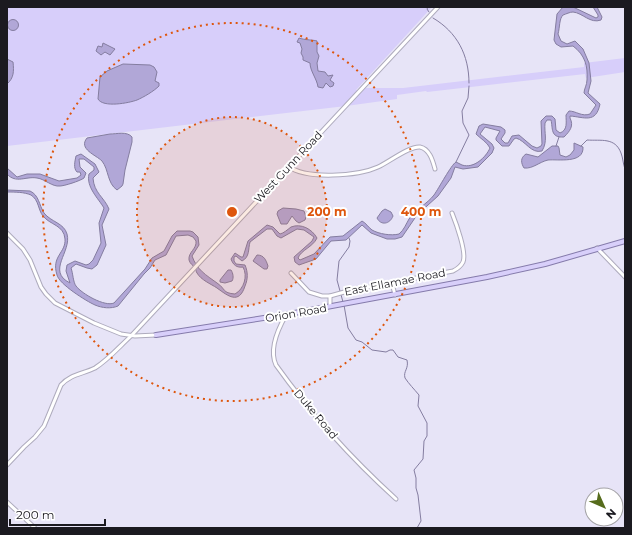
<svg xmlns="http://www.w3.org/2000/svg" width="632" height="535" font-family="Montserrat,sans-serif">
  <style>
    .green { fill: #d7cefa }
    .water { fill: #b1a7d7; stroke: #847da0 }
    .lines { fill: none; stroke-linecap: round; stroke-linejoin: round }
    .stream { stroke: #847da0; stroke-width: 1 }
    .minor-casing { stroke: #aeabbd; stroke-width: 5 }
    .major-casing { stroke: #857bab; stroke-width: 6 }
    .minor { stroke: #fff; stroke-width: 3 }
    .major { stroke: #d8cffa; stroke-width: 4 }
    .ring { fill: none; stroke: #de560d; stroke-width: 2; stroke-dasharray: 2 4 }
    .labels { text-anchor: middle; stroke-width: 4; stroke-linejoin: round; paint-order: stroke }
    .street-label { font-size: 11px; fill: #1b1a20; stroke: #fff }
    .centre { fill: #de560d; stroke: #fff; stroke-width: 2 }
    .ring-label { font-size: 12px; text-anchor: middle; font-weight: bold; fill: #de560d; stroke: #fff; stroke-width: 4; stroke-linejoin: round; paint-order: stroke }
  </style>
  <rect width="100%" height="100%" fill="#e7e4f7"/>
  <polygon class="green" points="7,7 432,7 356,90 361,90 363,88 403,88 584,67 584,63 625,58 625,72 586,78 585,74 427,92 426,91 397,95 397,99 346,106 7,146"/>
  <g class="water">
    <path d="M563 7H573L596 18 598 17V15L593 7H597L602 17 601 20C590 24 583 13 573 12 570 12 566 14 563 15 559 19 560 27 558 34L561 41 567 44 575 41 583 49 589 63 591 81 588 93 600 104C596 124 584 117 570 116V118C574 126 570 131 564 137 550 138 553 128 551 120H547L545 123C544 133 548 141 542 151 531 154 526 141 516 138L514 139 509 146H502L496 140V138L500 131 485 127 480 134 492 144 494 148 492 153 478 167 463 169 455 167 451 178 438 196 417 215 402 237 395 239H387L371 233 362 225 346 240 331 241 316 259 299 265 295 262 294 257 312 241 314 237 304 230 297 229 281 238 277 236 272 229H267L250 242C248 249 250 257 242 261L236 256 234 257V261L236 264 245 265C248 272 248 279 245 286 239 305 228 296 217 288 211 284 201 280 197 273 196 272 196 269 195 268 193 265 190 264 189 260 188 252 197 249 196 241L193 237 188 235 176 236 166 255 155 260 150 268 144 274 118 306C111 309 102 308 95 305 86 301 59 284 57 275 51 256 66 253 65 239 64 225 50 225 43 216 38 210 39 200 31 195 24 192 15 192 7 192V190L30 191C39 195 39 205 44 213 51 222 64 223 67 234 72 252 46 271 70 283L66 271 67 265 75 261 86 265 89 264 93 260 101 243 99 223 104 208C98 198 86 187 89 174L94 170V167L84 159H79L80 167 86 173 84 178C80 181 64 186 60 186 52 187 45 179 37 178 26 176 16 184 7 174V168L17 177 27 174H40L59 181 77 178 81 175 80 172H77C73 168 75 161 76 156L81 154 95 164 99 172 93 178C94 193 104 197 109 209L102 225 106 245 97 265 92 269 87 268 76 264 71 268C73 273 73 282 76 286 82 294 105 307 114 303L145 269 152 258 164 251 172 236 177 231H190L193 232 198 237 199 245 192 256C197 270 206 275 217 283 226 289 222 293 235 294 244 289 248 276 243 267 237 268 233 265 231 259L235 253 241 257H243L248 241 267 225 273 227 280 234C284 233 287 230 291 227 301 223 312 229 317 238 313 247 301 250 298 258L300 260 314 254 330 237 343 236 362 221C366 223 368 227 372 230 379 234 391 236 399 234 404 230 406 224 409 219 416 209 427 204 434 195 439 188 451 165 456 162 458 163 460 164 462 165 474 169 486 157 490 148 487 142 481 139 476 134L479 126 483 124 501 127 505 130V133L501 139 505 143H508L512 136 519 135 532 146 537 148 541 146 542 144 541 121 546 116H552L555 119 556 130 560 133C568 130 566 122 566 115L569 111C576 111 582 117 590 114L596 105 584 93C584 89 587 85 587 80 588 66 585 55 573 46L561 47 556 44 554 40 557 14Z"/>
    <circle cx="13" cy="25" r="5.5"/>
    <path d="M299 38C304 40 315 40 317 41V52L319 56 317 63 318 71 325 72 328 76 333 75 330 80 334 83 333 86 330 87 326 83 323 88 318 87C317 79 310 71 310 63L303 60V57L301 53 302 49 300 43 297 42Z"/>
    <polygon points="103,43 115,49 110,55 105,52 101,55 96,51 98,46 102,47"/>
    <path d="M7 59 13 62C14 71 14 78 7 84Z"/>
    <path d="M123 64 150 65 154 67 157 72 155 81 159 83V86C154 91 144 97 137 100 129 103 103 108 98 99L100 77 107 71Z"/>
    <path d="M110 134C117 134 127 131 132 137V142L125 170 123 184 122 186 117 190C107 183 109 170 102 161 96 155 78 149 87 138Z"/>
    <path d="M574 143 583 147C584 164 558 159 548 160 539 162 533 169 524 168 521 163 520 158 526 154L538 157 552 146H558L559 148 560 155 566 157 570 155 574 150Z"/>
    <polygon points="283,208 296,209 304,211 306,217 305,220 299,223 296,221 292,216 287,224 281,224 277,214 278,211"/>
    <path d="M385 209 391 212 393 216C390 224 381 226 377 218L382 211Z"/>
    <path d="M257 255C264 255 266 260 268 266L267 269H264L253 261Z"/>
    <path d="M228 270H231C233 273 234 278 232 281L225 283 220 282V280Z"/>
  </g>
  <g class="lines">
    <g class="stream">
      <polyline points="428,7 427,9 429,12"/>
      <path d="M433 18C457 32 469 55 469 83"/>
      <polyline points="556,146 559,137"/>
      <path d="M581 146 587 140C601 141 615 137 621 153 623 158 623 164 625 169"/>
      <polyline points="456,162 469,135 463,123 462,111 468,98 469,86"/>
      <polyline points="343,302 337,280 339,261 349,247 350,241 349,238"/>
      <path d="M344 305 348 328 356 340 362 342 372 350 386 352 390 350H393L398 357 407 360C409 369 403 371 405 378 409 384 414 389 419 395L418 406 427 423V436L424 441 423 459 414 470 416 478V488L418 495 421 521 417 528"/>
    </g>
    <defs>
      <g id="minor">
        <path d="M288 166C306 180 358 176 378 167 389 162 409 146 420 147 430 149 433 162 435 169"/>
        <polyline points="7,233 23,249 30,260 41,287 46,294 55,303 94,323 121,334 135,336 156,335"/>
        <polyline points="597,248 625,277"/>
        <path d="M291 273 309 292 322 296H330L348 291 453 271C457 269 461 266 463 262 467 253 456 223 452 213"/>
        <polyline points="392,283 395,295"/>
        <polyline points="330,296 330,306"/>
        <path d="M286 315C278 329 269 350 276 365 311 414 352 459 396 499"/>
        <path d="M7 465 24 447 35 437 44 426 61 385C71 374 83 374 95 368 108 360 120 346 131 336L438 7"/>
        <polyline points="7,502 35,528"/>
      </g>
      <polyline id="major" points="156,335 289,314 487,277 545,264 625,241"/>
    </defs>
    <use href="#minor" class="minor-casing"/>
    <use href="#major" class="major-casing"/>
    <use href="#minor" class="minor"/>
    <use href="#major" class="major"/>
  </g>
  <circle cx="232" cy="212" r="95" fill="#de560d" fill-opacity=".12"/>
  <g class="ring">
    <circle cx="232" cy="212" r="95"/>
    <circle cx="232" cy="212" r="189"/>
  </g>
  <g class="labels">
    <g class="street-label">
      <text transform="translate(288 167) rotate(-47)" y="4">West Gunn Road</text>
      <text transform="translate(395 282) rotate(-11)" y="4">East Ellamae Road</text>
      <text transform="translate(296 313) rotate(-10)" y="4">Orion Road</text>
      <text transform="translate(316 414) rotate(50)" y="4">Duke Road</text>
    </g>
  </g>
  <circle cx="232" cy="212" r="6" class="centre"/>
  <g class="ring-label">
    <text x="327" y="216">200 m</text>
    <text x="421" y="216">400 m</text>
  </g>
  <rect width="632" height="535" fill="none" stroke="#1b1a20" stroke-width="16"/>
  <g transform="translate(604 507) rotate(135)"><circle r="19" fill="#ffffff" stroke="#a4a3a6"/>
  <path d="M0-3L7 15L0 10L-7 15Z" fill="#566c1c"/>
  <text y="-6" font-size="11" font-weight="bold" text-anchor="middle" fill="#1b1a20">N</text>
  </g>
  <path d="M10 519v6h95v-6" fill="none" stroke="#1b1a20" stroke-width="2"/>
  <text x="16" y="519" font-size="12" fill="#1b1a20" stroke="#ffffff" stroke-width="3" paint-order="stroke">200 m</text>
</svg>
